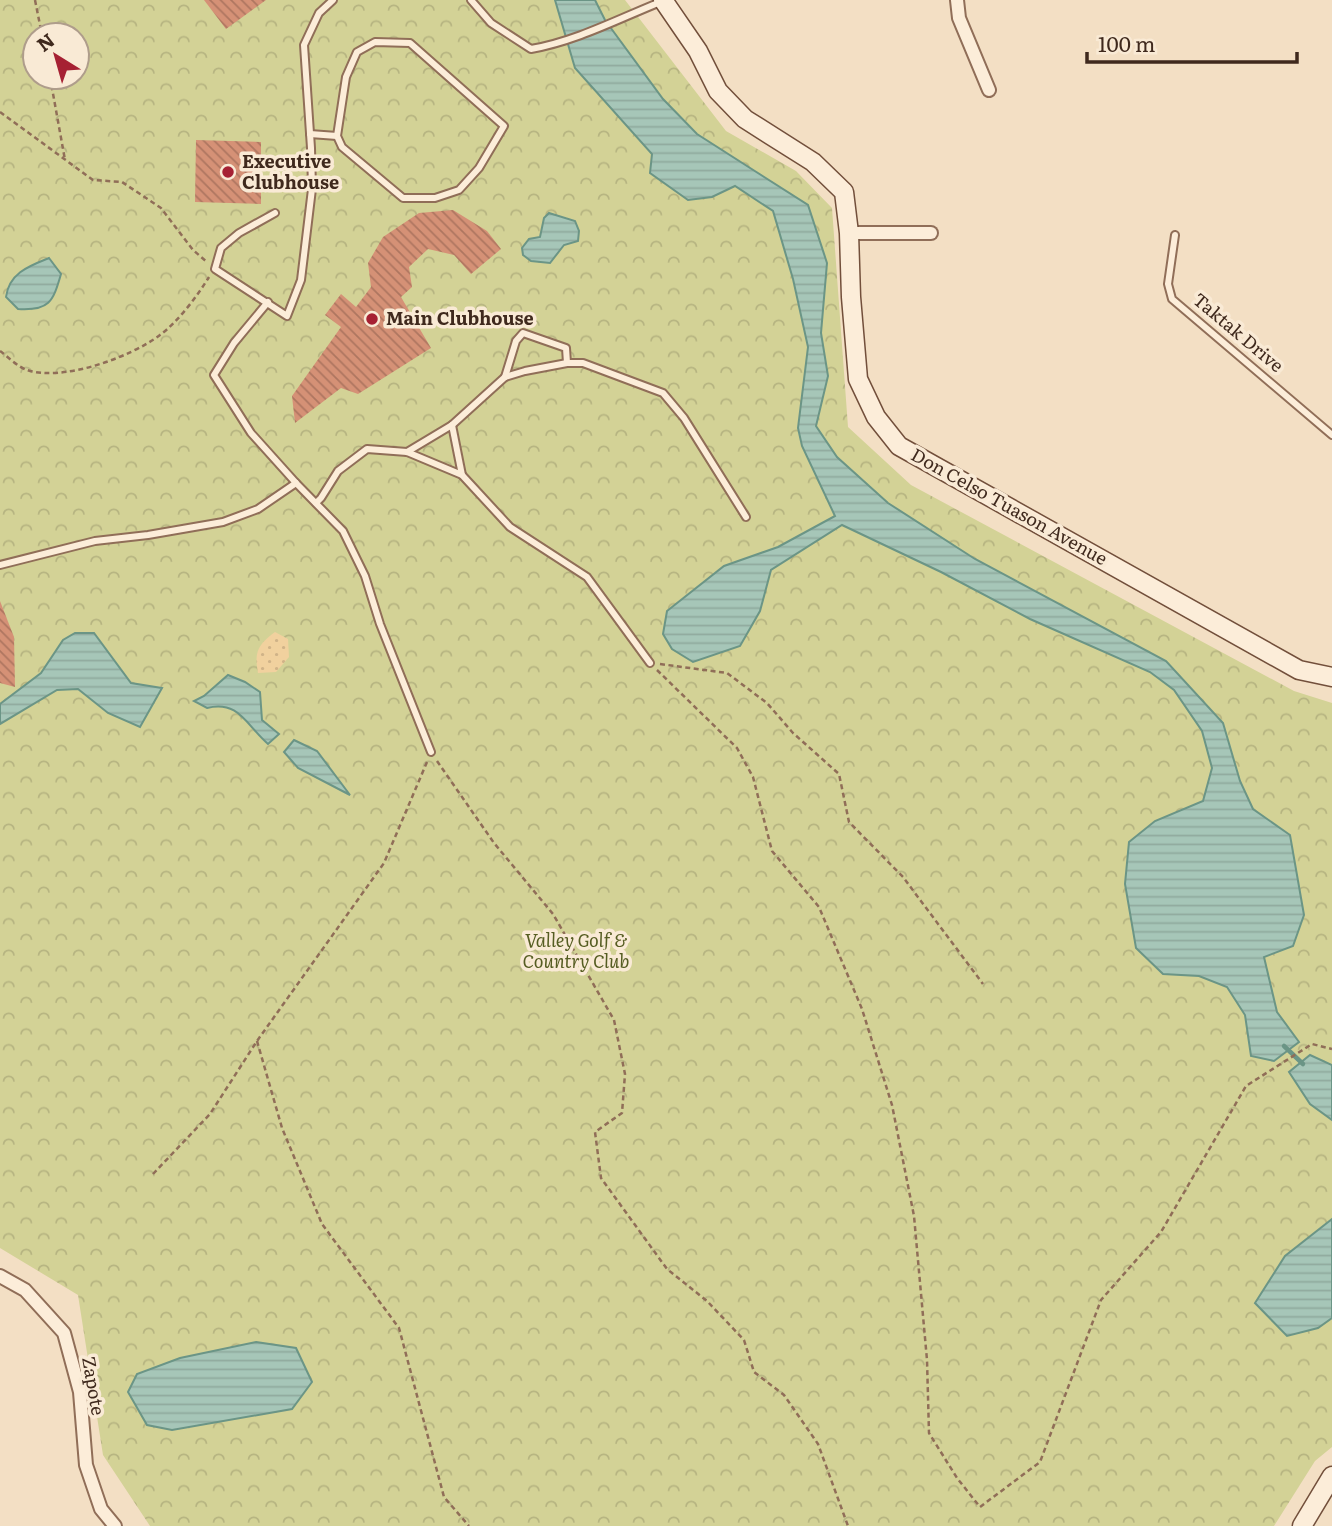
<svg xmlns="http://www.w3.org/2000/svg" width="1332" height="1526" font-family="Literata,serif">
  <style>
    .forest { fill: url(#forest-crowns); fill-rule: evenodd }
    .sand { fill: url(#sand-dots) }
    .water { fill: url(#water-rules); stroke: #6b9586; stroke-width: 2 }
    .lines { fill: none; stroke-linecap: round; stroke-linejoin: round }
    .stream { stroke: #6b9586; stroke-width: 4.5 }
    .building { fill: url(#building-back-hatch) }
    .lane-casing { stroke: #906e58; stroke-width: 10 }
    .street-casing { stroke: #906e58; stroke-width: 16 }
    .secondary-casing { stroke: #724f3b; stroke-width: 21 }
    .path { stroke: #906e58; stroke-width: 2.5; stroke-dasharray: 5 3.5; stroke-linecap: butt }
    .lane { stroke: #fcedd9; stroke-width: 6 }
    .street { stroke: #fcedd9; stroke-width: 12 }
    .secondary { stroke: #fcedd9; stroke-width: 18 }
    .poi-dot { fill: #a62133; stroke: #f9ead5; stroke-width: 2.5 }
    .labels { text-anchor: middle; stroke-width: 7; stroke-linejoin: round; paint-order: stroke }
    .poi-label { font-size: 18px; font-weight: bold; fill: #3f291d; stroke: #f9ead5; text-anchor: start }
    .street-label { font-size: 18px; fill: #3f291d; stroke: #f9ead5 }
    .park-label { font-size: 18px; font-style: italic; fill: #565d22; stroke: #f9ead5 }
  </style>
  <defs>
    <pattern id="forest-crowns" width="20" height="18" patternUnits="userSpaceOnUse" patternTransform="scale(1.75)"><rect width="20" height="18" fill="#d3d296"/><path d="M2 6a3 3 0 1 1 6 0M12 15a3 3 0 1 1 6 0" fill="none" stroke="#b6b481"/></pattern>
    <pattern id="sand-dots" width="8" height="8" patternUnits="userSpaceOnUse" patternTransform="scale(1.75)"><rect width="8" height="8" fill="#f1d19e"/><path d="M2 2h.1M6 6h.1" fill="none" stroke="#d0b388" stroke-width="1.8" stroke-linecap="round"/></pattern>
    <pattern id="water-rules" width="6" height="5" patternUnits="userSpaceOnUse" patternTransform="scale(1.75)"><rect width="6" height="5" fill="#a6c6b8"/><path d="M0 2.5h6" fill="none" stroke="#90aa9e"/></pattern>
    <pattern id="building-back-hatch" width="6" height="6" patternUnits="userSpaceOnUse" patternTransform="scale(1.75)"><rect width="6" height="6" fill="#d59176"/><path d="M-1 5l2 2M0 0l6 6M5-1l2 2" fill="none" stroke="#ae7660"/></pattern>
  </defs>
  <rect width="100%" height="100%" fill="#f3dfc4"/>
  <path class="forest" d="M0 0H625L726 131 796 171 832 208 848 427 911 485 1294 691 1332 703V1447L1315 1461 1274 1526H150L103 1455 78 1295 0 1248ZM35 35H77V77H35Z"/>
  <path class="sand" d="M275 632 288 639 289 657 276 672 258 673C254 651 258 645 275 632Z"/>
  <g class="water">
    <polygon points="555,0 595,0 605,20 663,99 697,134 808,205 827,263 821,333 828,376 816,426 837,457 888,503 975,559 1166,661 1223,723 1240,781 1253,809 1290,835 1304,915 1293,946 1264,957 1277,1012 1299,1042 1274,1061 1251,1056 1245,1015 1227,987 1199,976 1163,974 1136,948 1125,884 1129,842 1155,821 1203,801 1212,768 1202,731 1174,690 1150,672 1030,619 941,572 842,525 771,570 760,611 740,646 693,662 672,649 663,634 667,611 724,566 778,547 835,516 802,446 798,428 808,347 793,279 773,211 735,186 712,197 688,200 650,173 652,154 575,68"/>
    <polygon points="549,213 575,221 579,231 578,241 564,245 550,263 531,261 523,255 522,248 529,239 540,237 544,218"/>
    <path d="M49 258 61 274C53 302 49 311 18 309L6 297C9 273 29 266 49 258Z"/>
    <polygon points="75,633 94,633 131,683 162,688 140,727 108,713 78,689 57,690 0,724 0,704 41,673 63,640"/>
    <path d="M228 675 245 682 260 692 262 720 279 734 268 744C246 725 239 700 207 708L194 701 204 696Z"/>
    <polygon points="294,740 317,751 350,795 298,768 284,752"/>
    <polygon points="1310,1055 1332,1065 1332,1120 1310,1104 1289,1072"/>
    <polygon points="1332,1219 1332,1318 1318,1328 1287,1336 1255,1303 1285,1256"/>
    <polygon points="256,1342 296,1348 312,1382 292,1409 172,1430 147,1425 128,1392 137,1374 180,1358"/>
  </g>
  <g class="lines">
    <polyline class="stream" points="1284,1046 1303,1064"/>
  </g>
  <g class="building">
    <polygon points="204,0 266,0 226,29"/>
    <polygon points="196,140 261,142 261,204 195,202"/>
    <polygon points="453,210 487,231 501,249 471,274 454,255 428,249 409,267 412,287 401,297 431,348 358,394 341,388 295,423 292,396 341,327 325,315 341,294 356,307 371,287 368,263 383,237 419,213"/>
    <polygon points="0,601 14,637 15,687 0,683"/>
  </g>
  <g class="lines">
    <defs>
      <g id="lane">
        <path d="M471 0 491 23 531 49C577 41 620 18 663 1"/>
        <polygon points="375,42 410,43 504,126 479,168 459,190 435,198 403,198 342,147 337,136 346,77 357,52"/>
        <polyline points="310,134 337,136"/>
        <polyline points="275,213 239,233 221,248 215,269 287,316 301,280 312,189 311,148 304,45 319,13 333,0"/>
        <polyline points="1175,235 1168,284 1172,299 1332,435"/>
        <polyline points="268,302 234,343 214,375 251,433 296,483 343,531 365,576 380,624 431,752"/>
        <polyline points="505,377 516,341 523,333 566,348 567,363"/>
        <polyline points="452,425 462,475"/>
        <polyline points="407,452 452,425 505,377 525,371 567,363 583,363 663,393 684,418 746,517"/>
        <polyline points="316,503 321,498 338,471 367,449 407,452 462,475 510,527 587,577 650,663"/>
        <polyline points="0,565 95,541 148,535 223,522 258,509 296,483"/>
      </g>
      <g id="street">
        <polyline points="957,0 959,18 989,90"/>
        <polyline points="849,233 931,233"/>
        <polyline points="0,1276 25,1290 64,1333 80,1392 86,1465 101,1509 115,1526"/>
      </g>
      <g id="secondary">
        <polyline points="663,0 698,51 718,91 745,119 813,162 844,192 849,233 851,297 858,379 876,417 899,446 1299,670 1332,677"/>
        <polyline points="1302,1526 1332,1476"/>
      </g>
    </defs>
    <use href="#lane" class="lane-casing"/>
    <use href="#street" class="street-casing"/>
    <use href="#secondary" class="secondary-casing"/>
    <g class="path">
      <polyline points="35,0 42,35"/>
      <polyline points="50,77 65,160"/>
      <polyline points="0,112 93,180 122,182 161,208 193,250 207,262"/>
      <path d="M0 351C8 357 18 367 27 370 63 382 131 357 160 335 178 322 198 295 209 277"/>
      <polyline points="660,664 727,673 767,703 793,733 839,774 849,822 903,877 983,984"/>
      <polyline points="657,670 737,748 753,777 772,851 819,907 862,1009 892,1105 914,1216 927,1360 929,1433 957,1478 980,1507 1040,1462 1101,1300 1161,1232 1246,1086 1312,1044 1332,1049"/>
      <polyline points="437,761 494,843 553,914 614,1020 625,1074 622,1113 595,1132 601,1178 667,1269 707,1301 744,1340 754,1372 784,1395 818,1444 848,1526"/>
      <polyline points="257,1041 282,1128 322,1224 399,1328 444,1497 469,1526"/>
      <polyline points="153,1174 210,1114 257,1041 384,863 427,762"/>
    </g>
    <use href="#lane" class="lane"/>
    <use href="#street" class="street"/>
    <use href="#secondary" class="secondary"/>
  </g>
  <g class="poi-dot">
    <circle cx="228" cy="172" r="7"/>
    <circle cx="372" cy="319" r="7"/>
  </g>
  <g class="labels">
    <g class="poi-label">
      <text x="242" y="168">Executive<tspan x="242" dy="21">Clubhouse</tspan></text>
      <text x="386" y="325">Main Clubhouse</text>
    </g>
    <g class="street-label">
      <text transform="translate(1238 333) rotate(40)" y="6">Taktak Drive</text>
      <text transform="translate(1009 507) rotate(29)" y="6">Don Celso Tuason Avenue</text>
      <text transform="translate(93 1386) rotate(80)" y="6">Zapote</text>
    </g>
    <g class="park-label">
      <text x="576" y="947">Valley Golf &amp;<tspan x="576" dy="21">Country Club</tspan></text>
    </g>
  </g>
  <g transform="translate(56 56) rotate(323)"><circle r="33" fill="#f9ead5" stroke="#af9d8b" stroke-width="2"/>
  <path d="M0-5L12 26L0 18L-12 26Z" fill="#a62133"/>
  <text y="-10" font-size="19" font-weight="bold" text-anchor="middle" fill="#3f291d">N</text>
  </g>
  <path d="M1087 52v10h210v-10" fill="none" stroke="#3f291d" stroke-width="3.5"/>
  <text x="1098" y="52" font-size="21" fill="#3f291d" stroke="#f9ead5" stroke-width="5" paint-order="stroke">100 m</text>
</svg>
